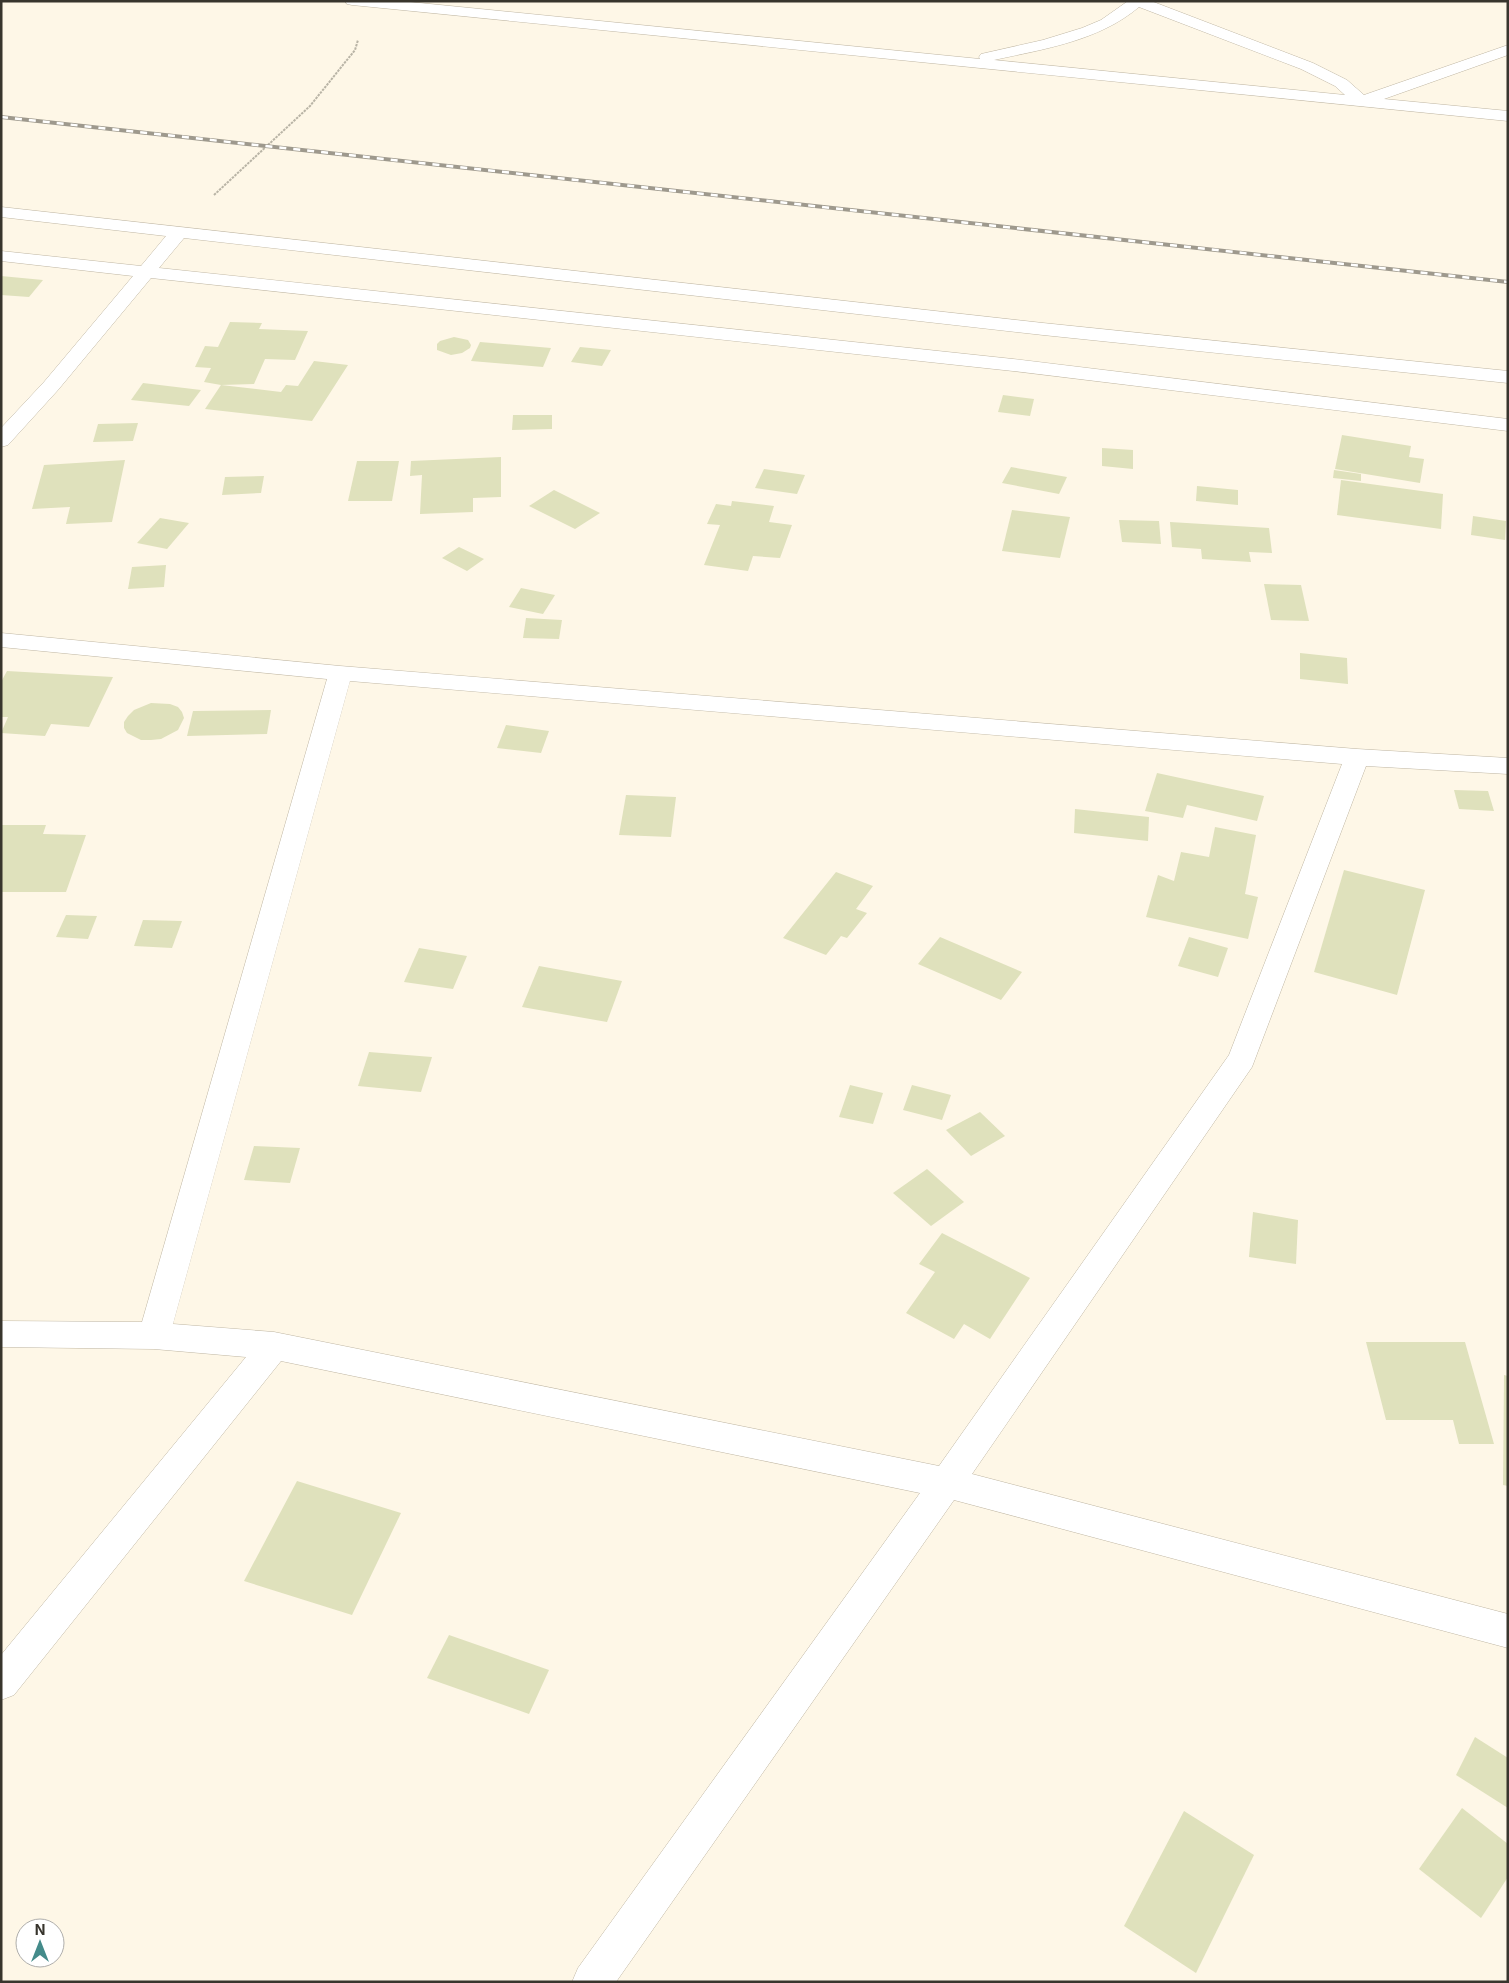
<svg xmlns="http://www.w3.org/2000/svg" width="1509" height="1983" font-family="Inter,sans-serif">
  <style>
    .building { fill: #dfe1bc }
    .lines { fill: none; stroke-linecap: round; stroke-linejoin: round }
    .minor-casing { stroke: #bfb6a3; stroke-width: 1 }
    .path { stroke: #b9b4a6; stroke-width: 2; stroke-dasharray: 2.5 1; stroke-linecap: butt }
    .minor { fill: #fff; fill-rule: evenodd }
    .rail-casing { stroke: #9e998d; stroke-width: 4 }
    .rail { stroke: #fff; stroke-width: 2.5; stroke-dasharray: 7; stroke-linecap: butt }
  </style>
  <rect width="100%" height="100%" fill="#fef7e7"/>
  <g class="building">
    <polygon points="1,276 43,280 29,297 1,295"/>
    <polygon points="230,322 262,323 259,329 308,331 295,360 265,359 254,384 221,385 204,382 211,368 195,367 205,346 218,347"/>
    <polygon points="454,337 468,340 471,345 470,348 462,353 451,355 437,350 437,344 440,341"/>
    <polygon points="480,342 551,348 543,367 471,361"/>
    <polygon points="580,347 611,350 602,366 571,362"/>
    <polygon points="314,361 348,365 312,421 205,409 221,385 281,392 286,385 298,386"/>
    <polygon points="143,383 201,390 189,406 131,400"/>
    <polygon points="1003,395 1034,399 1030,416 998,412"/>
    <polygon points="513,415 552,415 552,429 512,430"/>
    <polygon points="138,423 133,441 93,442 98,424"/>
    <polygon points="1342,435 1411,446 1409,457 1424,459 1420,483 1335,469"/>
    <polygon points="1102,448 1133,450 1133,469 1102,466"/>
    <polygon points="501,457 501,497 473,498 473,512 420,514 422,475 410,476 411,461"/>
    <polygon points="125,460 112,522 66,524 70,507 32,509 44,465"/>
    <polygon points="357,461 399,461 392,501 348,501"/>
    <polygon points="1011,467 1067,477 1059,494 1002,483"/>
    <polygon points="764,469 805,475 797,494 755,488"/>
    <polygon points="1334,470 1361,474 1361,481 1333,478"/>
    <polygon points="264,476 261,493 222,495 225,477"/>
    <polygon points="1341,480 1443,494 1441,529 1337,515"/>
    <polygon points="1197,486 1238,490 1238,505 1196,501"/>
    <polygon points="554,490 600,513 575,529 529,506"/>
    <polygon points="732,501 774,506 769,522 792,525 780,558 753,556 748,571 704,565 720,525 707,524 716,504 731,506"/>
    <polygon points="1012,510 1070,517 1060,558 1002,551"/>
    <polygon points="1473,516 1506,521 1505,540 1471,535"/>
    <polygon points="160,518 189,523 167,549 137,543"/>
    <polygon points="1119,520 1159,521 1161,544 1122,542"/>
    <polygon points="1170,522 1269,528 1272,553 1249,552 1251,562 1202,559 1201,549 1172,547"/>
    <polygon points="459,547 484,559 467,571 442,558"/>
    <polygon points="166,565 164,587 128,589 132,567"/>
    <polygon points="1264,584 1301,585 1309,621 1271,620"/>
    <polygon points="521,588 555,595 543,614 509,607"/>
    <polygon points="526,618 562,620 559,639 523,638"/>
    <polygon points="1300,653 1347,658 1348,684 1300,679"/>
    <polygon points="7,671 113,677 89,727 51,724 45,736 1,733 8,717 1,717 1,682"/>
    <polygon points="151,703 170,704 178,707 182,712 184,718 178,730 161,739 151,740 141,740 127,733 124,728 124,722 128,716 134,710"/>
    <polygon points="271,710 267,734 187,736 193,711"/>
    <polygon points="506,725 549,731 541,753 497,748"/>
    <polygon points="1157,773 1264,796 1257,821 1187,805 1183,818 1145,811"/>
    <polygon points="1454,790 1488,791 1494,811 1459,809"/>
    <polygon points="626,795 676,797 671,837 619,835"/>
    <polygon points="1075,809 1149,817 1148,841 1074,833"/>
    <polygon points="1,825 46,825 43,834 86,835 66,892 1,892"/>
    <polygon points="1215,827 1256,835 1245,894 1258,897 1248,939 1146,917 1158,875 1174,881 1181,852 1209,857"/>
    <polygon points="1344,870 1425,890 1397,995 1314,972"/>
    <polygon points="836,872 873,886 856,909 867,913 847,938 841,936 826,955 783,938"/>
    <polygon points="66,915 97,916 88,939 56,937"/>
    <polygon points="143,920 182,921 172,948 134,946"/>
    <polygon points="940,937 1022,972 1001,1000 918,964"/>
    <polygon points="1189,937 1228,948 1218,977 1178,966"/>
    <polygon points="419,948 467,956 453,989 404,982"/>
    <polygon points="539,966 622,981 607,1022 522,1007"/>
    <polygon points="369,1052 432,1057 421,1092 358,1086"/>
    <polygon points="850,1085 883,1093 873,1124 839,1117"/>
    <polygon points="912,1085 951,1095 942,1120 903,1110"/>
    <polygon points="980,1112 1005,1136 971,1156 946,1130"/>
    <polygon points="254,1146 300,1148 290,1183 244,1180"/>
    <polygon points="927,1169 964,1202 931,1226 893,1193"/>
    <polygon points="1253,1212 1298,1220 1296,1264 1249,1257"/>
    <polygon points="942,1233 1030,1278 990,1339 964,1324 954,1339 906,1313 935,1272 919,1264"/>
    <polygon points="1366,1342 1465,1342 1494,1444 1459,1444 1453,1420 1386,1420"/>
    <polygon points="1504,1375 1508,1376 1508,1486 1503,1485"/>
    <polygon points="297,1481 401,1513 352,1615 244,1581"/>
    <polygon points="449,1635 549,1670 529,1714 427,1678"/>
    <polygon points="1475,1737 1508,1758 1508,1808 1456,1775"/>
    <polygon points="1462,1808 1508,1844 1508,1877 1481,1918 1419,1869"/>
    <polygon points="1184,1811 1254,1855 1196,1973 1124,1926"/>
  </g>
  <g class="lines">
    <defs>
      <g id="minor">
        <path d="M345 1H400L980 59 979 57 981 54 1043 40 1082 28 1101 20 1128 1H1151L1313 63 1347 80 1364 95 1508 45V55L1384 99 1508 111V121L352 5 347 4ZM1139 7 1301 69 1335 86 1345 95 994 60C1044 49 1099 41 1139 7Z"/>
        <polygon points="1,207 1043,323 1508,371 1508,383 1043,335 184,238 159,268 1013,359 1508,419 1508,431 1013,371 151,278 58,390 8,445 1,447 1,428 44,382 133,276 1,261 1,251 141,266 166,236 1,217"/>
        <path d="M1 633 340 666 1357 749 1508 758V774L1366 766 1252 1067 972 1474 1508 1614V1648L954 1500 616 1982H572L578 1968 920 1493 281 1361 14 1695 1 1700V1655L246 1357 154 1349 1 1347V1321L142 1322 327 679 1 647ZM350 681 1342 764 1229 1055 939 1466 274 1332 173 1324Z"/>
      </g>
    </defs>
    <use href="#minor" class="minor-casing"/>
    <polyline class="path" points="214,195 310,106 355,50 358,40"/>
    <use href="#minor" class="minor"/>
    <defs>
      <polyline id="rail" points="1,117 1508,282"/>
    </defs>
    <use href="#rail" class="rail-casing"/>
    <use href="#rail" class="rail"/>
  </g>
  <rect width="1509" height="1983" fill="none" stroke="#38352d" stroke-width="5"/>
  <g transform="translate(40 1943)"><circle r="24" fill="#ffffff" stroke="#afaeab"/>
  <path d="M0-4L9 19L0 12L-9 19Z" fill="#448b8a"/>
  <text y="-8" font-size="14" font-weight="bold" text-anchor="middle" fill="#38352d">N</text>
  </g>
</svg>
